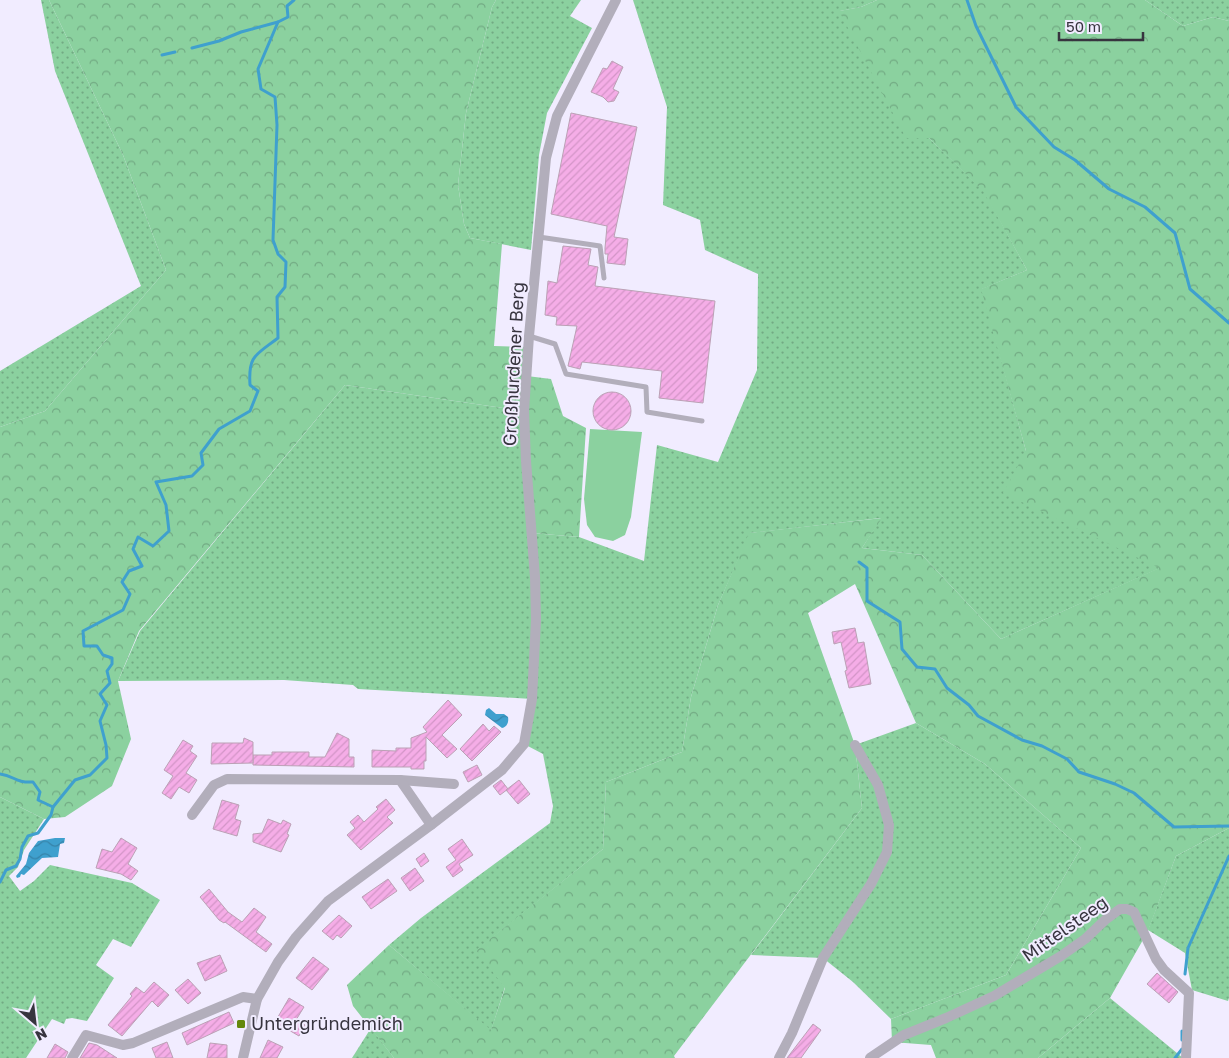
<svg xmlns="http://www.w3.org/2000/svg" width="1229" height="1058" font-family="'Golos Text',sans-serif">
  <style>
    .grass { fill: url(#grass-dots) }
    .forest { fill: url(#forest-crowns) }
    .pitch { fill: #8bd19f }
    .water { fill: url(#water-waves) }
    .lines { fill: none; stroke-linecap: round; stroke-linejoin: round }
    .stream { stroke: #3fa0ce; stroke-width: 3 }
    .building { fill: url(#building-hatch); stroke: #bba1b5 }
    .lane { stroke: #b2aebb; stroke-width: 5 }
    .street { stroke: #b2aebb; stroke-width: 10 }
    .poi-dot { fill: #64880c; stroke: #f1ecff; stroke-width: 2 }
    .labels { text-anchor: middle; stroke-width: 4; stroke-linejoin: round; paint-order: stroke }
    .street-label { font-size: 18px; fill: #37343f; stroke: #f1ecff }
    .poi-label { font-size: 18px; fill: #37343f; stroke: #f1ecff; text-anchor: start }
  </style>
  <defs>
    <pattern id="grass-dots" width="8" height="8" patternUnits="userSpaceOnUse" patternTransform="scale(1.25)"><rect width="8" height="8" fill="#8bd19f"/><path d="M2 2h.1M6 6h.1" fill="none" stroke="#72aa83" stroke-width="1.8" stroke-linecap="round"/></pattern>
    <pattern id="forest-crowns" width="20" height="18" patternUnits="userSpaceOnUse" patternTransform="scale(1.25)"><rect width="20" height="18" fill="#8bd19f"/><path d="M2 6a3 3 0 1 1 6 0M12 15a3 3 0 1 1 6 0" fill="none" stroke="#72aa83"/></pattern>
    <pattern id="water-waves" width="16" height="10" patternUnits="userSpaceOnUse" patternTransform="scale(1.25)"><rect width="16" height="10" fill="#3fa0ce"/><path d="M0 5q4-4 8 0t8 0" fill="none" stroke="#3683a9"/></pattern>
    <pattern id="building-hatch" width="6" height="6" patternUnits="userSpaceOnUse" patternTransform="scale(1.25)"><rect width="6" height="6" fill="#f5ade7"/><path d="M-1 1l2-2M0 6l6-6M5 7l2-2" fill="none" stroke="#d395c7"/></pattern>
  </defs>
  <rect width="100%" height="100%" fill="#f1ecff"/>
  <g class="grass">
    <polygon points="41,0 49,0 123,155 166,270 45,411 0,427 0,371 141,286 55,71"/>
    <polygon points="496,0 581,0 570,16 592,28 547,113 539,155 531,250 470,238 464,224 458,185 466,113 492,7"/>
    <polygon points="633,0 877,0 861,7 840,11 929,138 984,191 1027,270 982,289 1026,451 1160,568 1001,639 922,555 862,548 881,518 750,533 718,605 691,697 682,752 606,782 603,849 477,950 505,987 491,1031 389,945 421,918 550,823 553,806 543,754 524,744 532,699 358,689 353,685 284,680 118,681 140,631 345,385 524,411 532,533 579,537 644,561 657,445 718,462 757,370 758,274 705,250 700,220 663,205 667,107"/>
    <polygon points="1145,0 1229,0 1229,21 1213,17 1183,26"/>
    <polygon points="916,723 985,764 1081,848 1006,975 891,1019 853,982 823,958 751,955 862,808 855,745"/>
    <polygon points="0,797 44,819 24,850 18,867 9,876 20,891 34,881 50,865 132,883 160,900 131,947 113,939 96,965 114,978 87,1021 72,1018 66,1019 64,1024 52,1019 26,1058 0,1058"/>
    <polygon points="1229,828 1229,998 1228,1001 1192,990 1185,953 1148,930 1176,856"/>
    <polygon points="1110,998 1183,1058 1038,1058"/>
    <polygon points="371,1028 394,1058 352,1058"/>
  </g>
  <g class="forest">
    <polygon points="49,0 496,0 492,7 466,113 458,185 464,224 470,238 502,244 494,346 528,347 527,376 551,379 563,416 586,428 579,537 532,533 524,411 345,385 139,631 118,681 131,739 112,786 65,817 44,819 0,797 0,427 45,411 166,270 123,155"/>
    <polygon points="877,0 1145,0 1183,26 1213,17 1229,21 1229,828 1176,856 1148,931 1110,998 1038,1058 936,1058 931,1045 892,1042 891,1019 1006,975 1081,848 985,764 916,723 855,584 808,613 855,745 862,808 674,1056 675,1058 394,1058 353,1006 347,985 389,945 491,1030 505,988 476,950 603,849 606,782 682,752 691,697 718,605 749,533 882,518 862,548 922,555 1001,639 1159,568 1003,493 1026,451 981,289 1027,270 983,191 929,138 906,138 839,11 861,7"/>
  </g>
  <polygon class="pitch" points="590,429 642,432 631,517 625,535 613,541 595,537 587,525 584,499"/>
  <g class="water">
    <path d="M489 708 496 714H504L508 717C509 722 507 727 502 728L485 715 486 710Z"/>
    <polygon points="55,838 65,838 64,843 60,844 58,857 42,858 24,875 21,874 20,877 17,878 16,876 26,864 29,853 38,841"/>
  </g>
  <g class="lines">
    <g class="stream">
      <polyline points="967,0 976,26 1016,107 1054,147 1075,160 1109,189 1145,207 1175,233 1190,289 1229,323"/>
      <polyline points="192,48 219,41 241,32 278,22"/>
      <polyline points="162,55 175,52"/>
      <polyline points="859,562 867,568 867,601 900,622 902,649 917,667 935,669 947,688 969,705 978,716 1022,740 1042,746 1067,759 1079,772 1115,784 1134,793 1174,827 1229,826"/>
      <path d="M0 774C15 776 15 783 33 782L40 792 38 800 53 807"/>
      <path d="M0 882 6 870 16 866 20 859 22 847 28 836 38 833 51 815 53 807 75 780 90 775 107 758 106 745 100 721 107 705 100 694 110 683 107 671 112 664V658L103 655 97 646H84L83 631 123 610 130 594 122 582 129 571 142 566 133 549 138 537 153 546 169 531 166 505 156 482 192 476 203 465 201 453 219 429 250 411 258 391 250 385C248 355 256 355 278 338L277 297 285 287 286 262 278 254 273 240 277 125 275 97 261 89 258 69 278 22 288 17 287 6 294 0"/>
      <polyline points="1185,974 1188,948 1229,856"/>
      <polyline points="1182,1031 1182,1040"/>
      <polyline points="1175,1058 1182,1049"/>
    </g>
  </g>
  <g class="building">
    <polygon points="612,61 623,67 613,89 619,92 614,101 608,102 603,97 591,92 603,68 607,69"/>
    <polygon points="571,113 637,127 614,237 628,239 625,265 607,263 608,254 605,254 605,248 607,226 551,214"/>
    <polygon points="563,246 591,249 588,265 598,267 595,286 715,301 703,403 659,398 662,371 582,362 580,369 568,366 577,326 556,325 557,317 545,315 548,281 557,283"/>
    <circle cx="612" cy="411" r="19"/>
    <polygon points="855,628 858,643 864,642 871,684 849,688 845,671 847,670 841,642 834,644 832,632"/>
    <polygon points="448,700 462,715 442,735 457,749 447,758 426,737 426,761 424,761 424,769 411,769 411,767 372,767 372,750 396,751 396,748 411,748 411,738 427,732 423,727"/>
    <polygon points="483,724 489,731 494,726 501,732 472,761 460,749"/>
    <polygon points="337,733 349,739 349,757 354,757 354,767 253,765 253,755 272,755 272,752 309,752 309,757 325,757"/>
    <polygon points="244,738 253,742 253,763 211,764 212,743 243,743"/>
    <polygon points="183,740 193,746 190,751 197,756 186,773 197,780 189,793 179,787 171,799 162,793 173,776 164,770"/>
    <polygon points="477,765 482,775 468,782 463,772"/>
    <polygon points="501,780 508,789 500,795 493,786"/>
    <polygon points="519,780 530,794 518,804 506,790"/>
    <polygon points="386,799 395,810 387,817 393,823 361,850 347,835 355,828 350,822 358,815 364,822 378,809 376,807"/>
    <polygon points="222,800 239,805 235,819 241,821 237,836 213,829"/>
    <polygon points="268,819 281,824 283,820 291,824 287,834 289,835 281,852 253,842 253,834 262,833"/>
    <polygon points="121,838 137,848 128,864 138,871 131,880 121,874 96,868 102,849 112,852"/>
    <polygon points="462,839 473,855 459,864 463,870 453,877 446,867 456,860 448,849"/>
    <polygon points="424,853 429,861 421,867 416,859"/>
    <polygon points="415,868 424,881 410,891 401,878"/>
    <polygon points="388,879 397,891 371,909 362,897"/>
    <polygon points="209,889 228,912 242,922 254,908 266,917 256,932 272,944 266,952 225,922 224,923 219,920 200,897"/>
    <polygon points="339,915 352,926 341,938 337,935 333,940 322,931"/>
    <polygon points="220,955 227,971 205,981 197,963"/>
    <polygon points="313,957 329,969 312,990 296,978"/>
    <polygon points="1157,973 1178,992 1169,1003 1147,984"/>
    <polygon points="188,979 201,993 188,1004 175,990"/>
    <polygon points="154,982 169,995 158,1007 152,1001 122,1036 108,1025 132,996 130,994 136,987 144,993"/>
    <polygon points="289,998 304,1007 296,1020 305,1025 299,1036 275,1022"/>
    <polygon points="229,1012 234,1023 187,1045 182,1033"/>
    <polygon points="813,1024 821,1030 801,1058 787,1058"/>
    <polygon points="268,1040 283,1047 277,1058 260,1058"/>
    <polygon points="167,1042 173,1058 156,1058 152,1048"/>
    <polygon points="89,1043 97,1045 117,1058 80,1058"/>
    <polygon points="210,1043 227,1045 227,1058 207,1058"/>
    <polygon points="55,1044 68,1052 65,1058 47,1058"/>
  </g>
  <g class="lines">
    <g class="lane">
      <polyline points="539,237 600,246 604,278"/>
      <polyline points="529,336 555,344 566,374 646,387 647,412 702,421"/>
    </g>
    <g class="street">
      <polyline points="400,780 454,784"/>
      <polyline points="192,815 214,785 227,779 400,780 431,825"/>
      <polyline points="72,1058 86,1035 123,1045 133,1043 243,997 257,999"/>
      <polyline points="243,1058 257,999 278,962 296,937 328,901 431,825 502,770 524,744 532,699 536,620 535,577 526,461 524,411 529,336 546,158 557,116 616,0"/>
      <polyline points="779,1058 792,1033 823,958 871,884 887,852 889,825 878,785 855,745"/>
      <polyline points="870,1058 904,1035 946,1018 994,996 1061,956 1085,939 1105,920 1120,909 1127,909 1134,912 1156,959 1164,970 1189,993 1186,1058"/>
    </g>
  </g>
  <rect class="poi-dot" x="236" y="1019" width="10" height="10" rx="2.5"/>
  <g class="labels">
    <g class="street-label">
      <text transform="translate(514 364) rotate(-87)" y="6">Großhurdener Berg</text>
      <text transform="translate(1065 929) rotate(-35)" y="6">Mittelsteeg</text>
    </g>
    <g class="poi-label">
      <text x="251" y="1030">Untergründemich</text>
    </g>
  </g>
  <g transform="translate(35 1023) rotate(152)" stroke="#f1ecff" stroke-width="4" paint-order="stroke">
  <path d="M0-4L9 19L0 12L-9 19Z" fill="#37343f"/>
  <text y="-8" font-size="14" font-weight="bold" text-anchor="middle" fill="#37343f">N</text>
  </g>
  <path d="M1059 32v8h84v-8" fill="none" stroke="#37343f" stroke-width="2.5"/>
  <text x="1066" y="32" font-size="15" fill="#37343f" stroke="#f1ecff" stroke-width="4" paint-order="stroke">50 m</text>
</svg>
